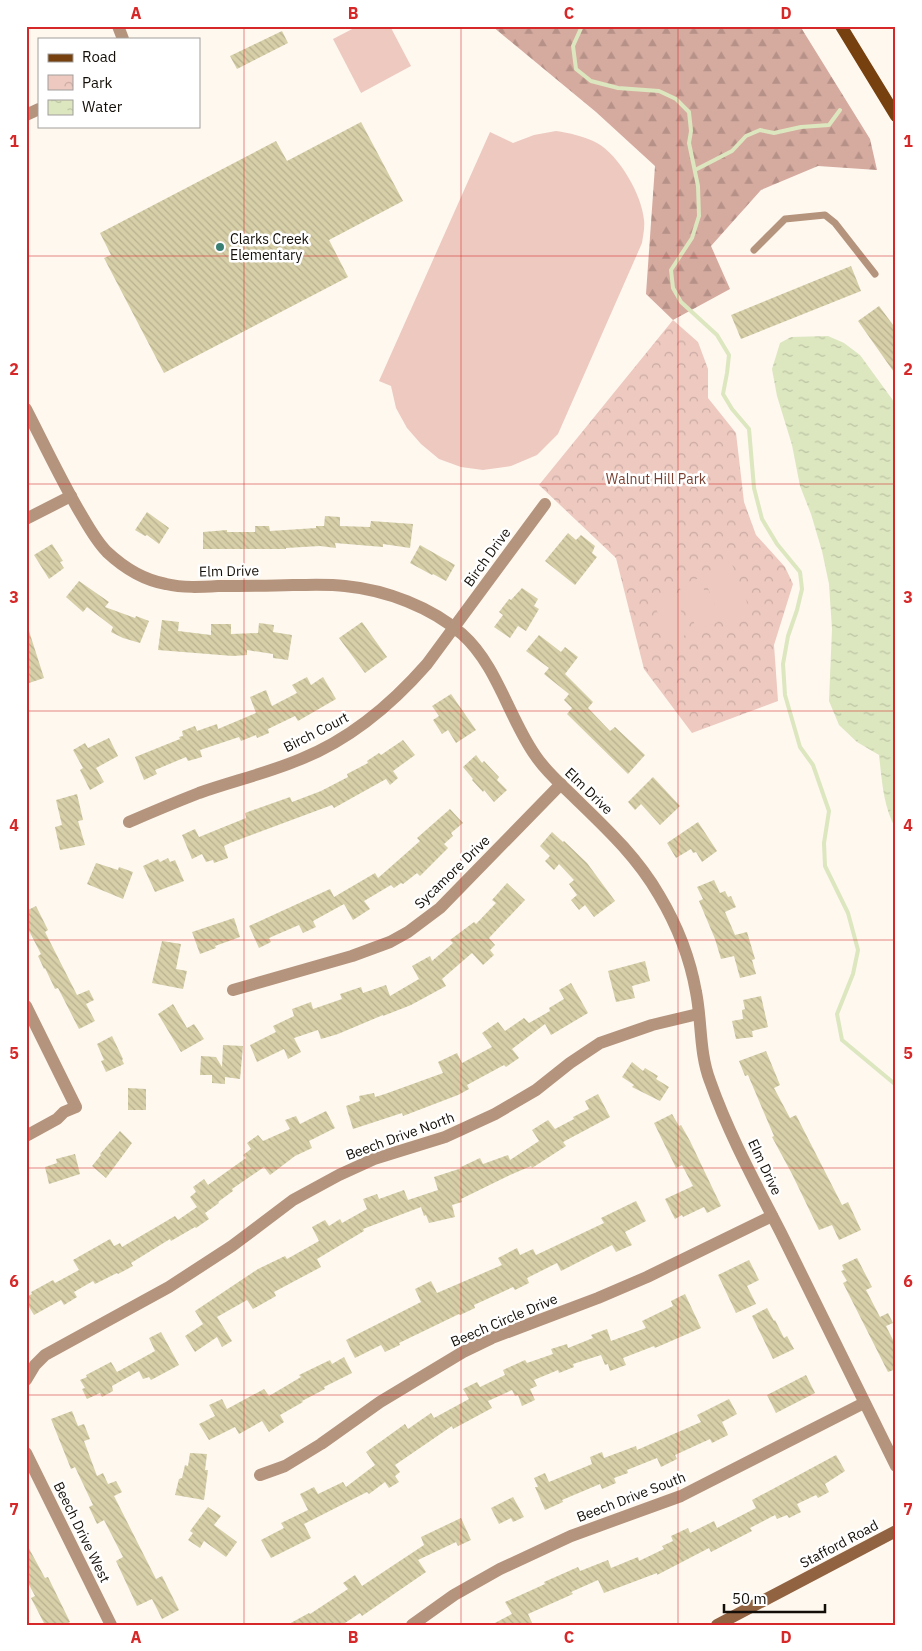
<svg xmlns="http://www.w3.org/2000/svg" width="922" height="1651" font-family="'IBM Plex Sans',sans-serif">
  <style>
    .forest { fill: url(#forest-firs) }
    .park { fill: url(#park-crowns) }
    .garden { fill: #edc9c0 }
    .water { fill: url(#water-ripples) }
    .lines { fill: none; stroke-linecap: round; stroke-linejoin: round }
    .stream { stroke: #dce6bf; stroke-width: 4 }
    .building { fill: url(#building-back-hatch) }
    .lane { stroke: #b5947d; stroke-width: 7 }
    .street { stroke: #b5947d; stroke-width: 12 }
    .secondary { stroke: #926341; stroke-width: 12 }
    .primary { stroke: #77400f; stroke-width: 12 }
    .grid { fill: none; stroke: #d62828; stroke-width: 1; stroke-opacity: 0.55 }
    .poi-dot { fill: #3a7f74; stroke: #fff; stroke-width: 2 }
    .labels { text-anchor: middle; stroke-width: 5; stroke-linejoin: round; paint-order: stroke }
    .poi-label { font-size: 14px; fill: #130e07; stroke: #fff; text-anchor: start }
    .park-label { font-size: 14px; fill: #7a4132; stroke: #fff }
    .street-label { font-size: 14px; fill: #130e07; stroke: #fff }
    .neatline { fill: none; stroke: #d62828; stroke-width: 2 }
    .grid-label { font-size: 16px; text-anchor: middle; font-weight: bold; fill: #d62828 }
  </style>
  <defs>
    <pattern id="forest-firs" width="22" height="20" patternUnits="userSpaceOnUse" patternTransform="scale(1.25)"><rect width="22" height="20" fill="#d5aa9f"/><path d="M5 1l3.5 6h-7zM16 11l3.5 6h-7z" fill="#b69187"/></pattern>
    <pattern id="park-crowns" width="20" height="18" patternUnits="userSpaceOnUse" patternTransform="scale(1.25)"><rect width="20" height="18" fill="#edc9c0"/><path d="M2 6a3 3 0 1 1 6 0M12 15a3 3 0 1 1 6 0" fill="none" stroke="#caaba4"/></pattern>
    <pattern id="water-ripples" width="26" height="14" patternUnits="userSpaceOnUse" patternTransform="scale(1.25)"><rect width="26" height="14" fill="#dce6bf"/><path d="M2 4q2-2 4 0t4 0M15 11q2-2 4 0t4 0" fill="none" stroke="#bcc4a3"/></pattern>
    <pattern id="building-back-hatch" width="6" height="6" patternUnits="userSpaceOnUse" patternTransform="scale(1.25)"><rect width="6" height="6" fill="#d7cfa8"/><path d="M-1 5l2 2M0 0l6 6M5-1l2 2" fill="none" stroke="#b8b18f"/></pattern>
  </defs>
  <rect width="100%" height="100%" fill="#fef8ef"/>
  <polygon class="forest" points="492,26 800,26 870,139 877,170 818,166 761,190 711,246 730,289 673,320 646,294 655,166 596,112"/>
  <polygon class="park" points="673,320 698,342 708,369 708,398 736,433 744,502 756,535 785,567 793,584 774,645 778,701 692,733 644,669 616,558 539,485"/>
  <g class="garden">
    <polygon points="358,26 390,26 411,66 361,93 333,39"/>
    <path d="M556 131C569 133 584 136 597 143 619 155 642 195 644 220 645 227 643 236 642 243L558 434 537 455 511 466 483 470 461 467 439 459 421 444 407 428 396 408 391 386 379 381 490 132 513 143 534 135Z"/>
    <polygon points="731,562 750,610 722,622 702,574"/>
    <polygon points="699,578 718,622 697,630 679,586"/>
    <polygon points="672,589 690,633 670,642 651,597"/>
  </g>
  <path class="water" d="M828 336 844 343 860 355 892 399 896 406V829C883 807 882 780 879 755L857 742 839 725 829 701 832 629 829 584 822 551 811 514 800 486 792 445 777 396 772 369 780 343 791 337Z"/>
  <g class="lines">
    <g class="stream">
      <polyline points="582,26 573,46 576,69 591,81 618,88 659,91 676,99 689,112 691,131 689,143 698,186 699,216 692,238 671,270 673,288 681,302 717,335 729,355 727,373 723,394 732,409 749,429 754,488 762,519 777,544 800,572 802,589 797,610 788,636 783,664 785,695 800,747 813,765 829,811 824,843 825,866 848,913 858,950 853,974 837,1014 842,1040 896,1085"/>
      <polyline points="695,170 732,151 746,136 760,130 774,133 801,127 829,125 840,110"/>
    </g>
  </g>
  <g class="building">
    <polygon points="282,31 288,43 237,69 230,56"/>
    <polygon points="361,122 403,201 329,240 348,277 164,373 104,258 111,255 100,233 276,141 287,161"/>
    <polygon points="851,266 861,291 741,339 731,315"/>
    <polygon points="879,306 896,329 896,375 858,321"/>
    <polygon points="147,512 169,528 159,544 147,535 145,536 135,530"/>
    <polygon points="325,516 340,517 340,526 370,527 371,521 413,524 410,548 383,544 383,547 335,543 336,548 320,546 286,548 286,549 203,549 203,532 227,530 227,532 255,532 255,526 269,526 270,531 316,528 316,526 324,526"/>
    <polygon points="568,533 576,540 581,535 595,546 592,553 597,557 575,585 545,561"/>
    <polygon points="52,544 63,561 60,562 64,568 49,579 34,555"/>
    <polygon points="420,545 455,565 446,581 433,574 432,575 410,563"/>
    <polygon points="79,581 109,602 105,607 135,618 136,616 149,621 140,643 123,638 111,632 113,627 87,607 83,612 66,597"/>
    <polygon points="522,588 538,599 534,606 539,609 526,631 518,626 510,638 494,627 503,615 499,612 509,599 511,600"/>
    <polygon points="162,620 179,622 178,631 211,635 211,624 231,624 231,634 258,633 259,623 274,625 273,632 292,635 288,660 273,658 273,654 247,650 247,655 233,656 158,650"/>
    <polygon points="362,622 387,657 365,673 339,638"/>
    <polygon points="26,631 29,631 44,678 26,684"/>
    <polygon points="539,635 561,652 565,647 578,657 565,674 593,702 588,708 610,731 615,727 645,755 628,774 567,714 572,708 564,700 569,694 544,674 549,668 526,651"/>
    <polygon points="307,677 311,685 323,677 336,699 298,721 295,716 268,729 269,733 257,738 256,735 241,741 239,737 200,750 202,757 188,761 186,757 155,770 157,774 144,780 135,757 180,739 179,737 183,736 182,731 195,726 197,731 217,724 218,729 256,713 250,697 266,690 272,706 297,693 292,685"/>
    <polygon points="451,694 476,730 456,743 448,730 442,734 433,720 439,716 432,706"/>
    <polygon points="109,738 118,756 96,768 104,782 90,790 80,770 83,768 73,750 85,743 88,748"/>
    <polygon points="403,740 415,755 393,771 398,778 390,785 386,779 334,808 332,805 230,843 224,846 228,858 214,863 213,860 206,862 202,854 192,859 182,835 195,829 199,837 246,818 245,813 290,797 292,802 321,791 348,777 347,774 368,763 367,761 379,753 381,755"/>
    <polygon points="476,755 482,763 484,761 499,777 497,780 507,790 494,802 484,790 483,792 472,780 473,779 463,767"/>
    <polygon points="653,777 680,806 660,825 641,804 635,810 628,802"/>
    <polygon points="77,794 83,820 78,821 85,845 60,850 55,827 62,825 56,800"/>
    <polygon points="450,809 463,823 451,833 453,836 444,844 448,848 420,876 417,873 403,884 401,883 394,888 391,885 364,901 370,909 353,920 344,904 313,921 316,927 303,933 299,925 269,938 271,942 259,948 249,926 330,889 334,897 375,873 378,878 420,841 417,838"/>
    <polygon points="698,822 717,851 702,862 696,852 693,853 691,849 676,858 667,843"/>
    <polygon points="552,832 563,842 564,841 587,863 615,901 594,917 585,905 579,910 571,900 577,895 569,884 574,880 559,864 554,870 545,861 550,856 540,846"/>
    <polygon points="168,858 170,862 175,860 184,881 155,892 143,866 158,859 160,862"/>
    <polygon points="96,863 118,870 119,867 133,872 123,899 87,884"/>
    <polygon points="714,880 720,893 725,891 728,897 731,896 736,907 725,912 735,935 747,932 755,959 752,960 756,974 740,978 734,956 721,959 715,939 699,901 703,899 697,887"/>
    <polygon points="507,883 525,900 489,938 495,945 490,950 494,955 483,965 472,953 442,979 446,986 411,1005 383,1016 383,1015 338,1034 321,1039 318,1030 294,1038 301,1052 288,1059 284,1049 257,1062 250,1045 276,1032 273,1026 294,1016 292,1009 311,1002 313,1009 342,999 340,994 361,987 363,993 386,985 390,996 419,979 412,966 430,956 432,961 453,943 450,940 474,922 476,924 496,903 492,900"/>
    <polygon points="36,906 48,930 45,932 77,995 89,990 94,1000 86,1004 95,1021 79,1029 58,988 55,989 45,968 44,969 38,956 41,954 26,925 26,911"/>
    <polygon points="234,918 240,937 215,946 216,948 200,954 192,932"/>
    <polygon points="162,941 181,944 176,969 187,971 183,989 152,983"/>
    <polygon points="645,961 650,981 632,986 635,998 616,1002 608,971"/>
    <polygon points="571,983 588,1013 551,1035 545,1024 512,1049 519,1058 506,1067 504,1065 467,1085 469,1089 458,1095 403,1116 402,1113 353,1129 346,1106 360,1101 359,1096 374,1093 375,1097 385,1094 443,1073 438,1062 457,1053 462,1063 492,1047 482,1033 498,1022 505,1031 524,1018 529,1023 550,1011 549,1008 564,999 559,990"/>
    <polygon points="761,996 768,1027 752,1031 753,1037 736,1039 732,1021 743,1019 742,1010 745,1009 743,1000"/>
    <polygon points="173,1004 187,1028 194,1024 204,1039 181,1052 158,1014"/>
    <polygon points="112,1036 123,1059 122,1060 124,1064 106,1072 101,1061 104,1060 97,1044"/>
    <polygon points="223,1045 243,1046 240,1079 225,1077 225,1084 212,1083 212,1075 200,1075 201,1056 216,1057 222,1067"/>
    <polygon points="766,1051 780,1085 774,1088 790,1118 796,1115 842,1205 848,1202 861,1230 839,1240 832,1225 819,1230 792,1174 772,1137 774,1136 762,1108 748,1075 745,1076 739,1061"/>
    <polygon points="632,1062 643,1071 645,1068 658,1076 656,1079 669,1087 660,1101 632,1087 634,1085 622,1077"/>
    <polygon points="128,1088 146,1089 146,1110 128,1110"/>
    <polygon points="598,1094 610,1117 563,1142 566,1146 532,1168 531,1166 510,1175 461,1199 462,1202 452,1205 455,1217 429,1223 426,1215 424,1216 421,1207 363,1229 364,1231 317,1259 321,1267 274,1292 276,1296 253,1309 247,1300 217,1317 232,1341 222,1347 217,1337 195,1352 185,1336 203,1324 195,1311 258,1269 285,1256 287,1259 319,1241 312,1227 325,1220 329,1226 340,1219 342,1223 367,1209 363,1199 377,1194 379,1199 404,1190 408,1200 438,1190 434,1177 462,1168 461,1167 480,1158 483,1164 508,1155 510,1160 539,1141 532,1130 548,1120 555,1129 574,1119 573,1117 589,1109 585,1101"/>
    <polygon points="326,1111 335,1128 309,1141 312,1148 295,1156 270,1175 264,1167 232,1189 233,1191 218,1202 219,1203 205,1213 209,1219 196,1228 195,1227 171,1241 170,1239 131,1263 133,1266 118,1274 117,1273 95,1284 93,1281 74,1292 77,1297 64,1305 61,1300 34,1315 26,1302 26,1297 32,1294 31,1292 53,1280 55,1283 79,1270 73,1260 110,1239 114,1246 120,1243 122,1247 175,1216 178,1220 197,1207 190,1197 196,1192 193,1187 204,1179 208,1185 246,1158 243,1155 251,1149 247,1143 258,1135 263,1141 290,1129 285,1120 296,1116 300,1124"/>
    <polygon points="672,1114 679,1126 681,1125 690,1141 721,1206 707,1213 704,1207 683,1217 682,1215 675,1219 665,1199 693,1186 682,1165 676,1168 654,1123"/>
    <polygon points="120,1131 132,1143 106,1178 92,1166 101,1155 100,1154"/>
    <polygon points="75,1154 80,1174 49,1184 45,1167 57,1163 56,1159"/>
    <polygon points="636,1201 646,1221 625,1232 632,1245 616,1252 612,1245 561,1271 557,1263 527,1278 529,1283 515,1290 513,1287 474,1305 475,1308 460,1315 459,1314 399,1343 400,1345 385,1352 381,1345 355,1358 346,1340 421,1302 415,1289 431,1281 437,1293 502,1265 498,1258 517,1248 520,1255 533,1249 536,1255 604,1223 601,1218"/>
    <polygon points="857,1258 872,1287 866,1290 880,1317 888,1313 893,1323 886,1326 896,1346 896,1369 888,1372 843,1283 847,1281 841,1271 844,1270 842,1265"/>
    <polygon points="749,1260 759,1280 747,1286 756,1304 736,1313 718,1275"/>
    <polygon points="685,1294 701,1328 655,1348 654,1346 623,1358 626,1365 610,1371 608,1364 605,1365 601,1355 573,1364 574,1367 559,1373 558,1370 534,1380 537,1386 530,1389 535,1400 522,1406 518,1395 515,1396 512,1390 488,1401 492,1408 453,1429 452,1426 395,1465 400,1472 395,1476 399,1482 389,1488 385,1482 369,1494 367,1492 304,1524 311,1538 271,1558 261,1540 284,1528 281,1523 308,1510 300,1494 314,1487 318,1494 343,1482 346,1487 375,1465 366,1452 405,1424 408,1429 431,1413 434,1418 469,1399 463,1389 477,1382 480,1387 505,1375 503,1370 525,1360 527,1363 553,1354 551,1349 567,1344 568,1348 593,1338 591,1335 607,1329 611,1341 646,1328 642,1321 673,1306 671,1301"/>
    <polygon points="767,1308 774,1321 775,1320 784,1338 787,1336 794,1349 773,1359 752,1316"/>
    <polygon points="161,1332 179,1365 151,1380 149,1377 143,1379 139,1371 112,1386 113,1391 102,1397 100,1393 87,1399 82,1389 85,1388 80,1380 87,1377 86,1375 111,1362 117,1372 155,1351 149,1338"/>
    <polygon points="344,1357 352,1373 324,1387 325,1389 302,1401 303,1402 280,1415 284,1422 269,1432 262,1421 239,1434 235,1427 209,1440 199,1424 215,1416 209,1405 222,1399 227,1409 264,1389 269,1396 301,1377 299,1375 330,1360 332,1364"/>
    <polygon points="806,1375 815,1393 776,1413 767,1395"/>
    <polygon points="729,1399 737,1414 722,1422 728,1435 712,1443 710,1439 675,1455 677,1459 661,1467 657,1458 627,1470 628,1473 614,1478 616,1483 602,1489 600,1484 562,1500 563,1502 545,1510 535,1487 538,1487 534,1478 545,1473 549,1482 592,1464 590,1457 602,1452 604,1458 636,1446 637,1450 701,1422 697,1415"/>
    <polygon points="72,1411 78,1426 84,1424 90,1439 84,1441 97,1476 103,1473 108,1484 116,1481 122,1492 114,1496 156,1579 162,1576 179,1610 162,1619 152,1599 137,1606 116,1561 123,1557 104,1520 97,1524 89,1507 93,1505 75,1467 71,1469 51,1419"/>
    <polygon points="190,1453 207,1454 205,1470 208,1470 204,1500 175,1495 179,1479 182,1478 185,1465 188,1466"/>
    <polygon points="836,1455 845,1471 825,1484 829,1492 818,1498 816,1495 797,1504 801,1512 789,1518 787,1515 777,1519 775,1515 750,1528 752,1531 711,1552 709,1548 657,1575 657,1573 604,1593 598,1580 571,1592 573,1594 528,1614 533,1625 491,1625 512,1614 505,1602 545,1584 544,1582 578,1567 580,1571 608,1560 611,1568 638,1557 639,1561 664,1549 662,1546 673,1541 671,1536 688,1528 690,1533 714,1521 717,1528 756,1508 752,1500"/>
    <polygon points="513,1497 524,1517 513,1522 511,1518 499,1524 491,1508"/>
    <polygon points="208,1507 221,1516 214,1525 237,1542 226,1557 204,1541 200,1548 188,1540 193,1533 190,1531"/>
    <polygon points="461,1518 471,1540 458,1546 456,1542 418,1560 426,1572 362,1616 360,1613 342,1625 287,1625 309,1613 310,1614 348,1589 343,1583 355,1575 362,1586 424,1545 421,1537"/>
    <polygon points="26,1543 45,1578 48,1577 70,1622 64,1625 45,1625 31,1598 35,1596 26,1579"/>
  </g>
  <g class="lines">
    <polyline class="lane" points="754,250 785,219 825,215 835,223 875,274"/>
    <g class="street">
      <polyline points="118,26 123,39"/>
      <polyline points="26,115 39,109"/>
      <path d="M26 409C43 442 59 476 78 509 87 524 95 540 107 552 123 567 144 580 166 584 183 588 201 587 218 586 243 586 268 586 293 585 310 585 328 584 345 586 386 590 431 607 462 634 497 665 509 718 535 755 546 772 562 785 576 799 607 829 637 857 659 895 677 925 690 958 696 992 702 1022 699 1052 710 1081 729 1135 757 1186 783 1237 820 1313 858 1389 896 1466"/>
      <polyline points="26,519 71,496"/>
      <path d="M129 822C152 812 176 802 199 793 233 781 268 773 301 759 351 739 392 704 427 664L545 504"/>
      <polyline points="233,990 352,956 390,942 408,932 440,908 561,784"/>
      <polyline points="26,1006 76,1107 64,1112 57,1119 26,1136"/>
      <polyline points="26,1380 35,1365 45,1355 169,1287 232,1246 293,1200 339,1175 374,1159 445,1137 495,1114 536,1090 570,1063 600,1043 652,1025 698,1014"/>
      <polyline points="26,1453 111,1625"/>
      <polyline points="260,1475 285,1466 321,1444 380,1402 463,1352 492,1338 598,1298 647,1277 772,1216"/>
      <polyline points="412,1625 454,1595 500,1569 571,1536 681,1496 864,1403"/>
    </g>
    <polyline class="secondary" points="717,1625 896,1531"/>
    <polyline class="primary" points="841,26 896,116"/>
  </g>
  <path class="grid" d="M244 26V1625M461 26V1625M678 26V1625M26 256H896M26 484H896M26 711H896M26 940H896M26 1168H896M26 1395H896"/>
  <circle class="poi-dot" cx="220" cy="247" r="5"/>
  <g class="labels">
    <g class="poi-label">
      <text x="230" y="244">Clarks Creek<tspan x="230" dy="16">Elementary</tspan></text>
    </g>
    <g class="park-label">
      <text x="656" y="484">Walnut Hill Park</text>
    </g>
    <g class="street-label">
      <text transform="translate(487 557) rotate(-54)" y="5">Birch Drive</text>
      <text transform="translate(229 571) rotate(-1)" y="5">Elm Drive</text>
      <text transform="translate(316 732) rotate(-27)" y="5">Birch Court</text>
      <text transform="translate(589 791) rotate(44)" y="5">Elm Drive</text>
      <text transform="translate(452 872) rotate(-44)" y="5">Sycamore Drive</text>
      <text transform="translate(400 1136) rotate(-20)" y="5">Beech Drive North</text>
      <text transform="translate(765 1167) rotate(65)" y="5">Elm Drive</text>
      <text transform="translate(504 1320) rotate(-23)" y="5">Beech Circle Drive</text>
      <text transform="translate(631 1497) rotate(-21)" y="5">Beech Drive South</text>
      <text transform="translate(82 1532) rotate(64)" y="5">Beech Drive West</text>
      <text transform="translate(839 1544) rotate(-28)" y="5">Stafford Road</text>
    </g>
  </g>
  <rect width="922" height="1651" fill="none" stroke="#ffffff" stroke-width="55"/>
  <rect x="38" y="38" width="162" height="90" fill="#ffffff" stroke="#a19f9c"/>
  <rect x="48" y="54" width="25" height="8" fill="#77400f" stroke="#a19f9c"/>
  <text x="82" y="62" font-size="15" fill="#130e07">Road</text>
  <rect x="48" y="75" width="25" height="15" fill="url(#park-crowns)" stroke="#a19f9c"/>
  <text x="82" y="88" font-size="15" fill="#130e07">Park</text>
  <rect x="48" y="100" width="25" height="15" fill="url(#water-ripples)" stroke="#a19f9c"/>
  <text x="82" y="112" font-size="15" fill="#130e07">Water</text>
  <path d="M724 1604v8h101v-8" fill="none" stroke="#130e07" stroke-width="2.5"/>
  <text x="732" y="1604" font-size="15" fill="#130e07" stroke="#ffffff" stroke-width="4" paint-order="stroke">50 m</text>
  <rect x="28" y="28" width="866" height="1596" class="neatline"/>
  <g class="grid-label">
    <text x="136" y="19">A</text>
    <text x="353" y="19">B</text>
    <text x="569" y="19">C</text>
    <text x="786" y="19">D</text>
    <text x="14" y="147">1</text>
    <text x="908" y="147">1</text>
    <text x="14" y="375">2</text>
    <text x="908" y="375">2</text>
    <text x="14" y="603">3</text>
    <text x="908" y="603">3</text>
    <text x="14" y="831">4</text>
    <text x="908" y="831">4</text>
    <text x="14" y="1059">5</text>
    <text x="908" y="1059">5</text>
    <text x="14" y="1287">6</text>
    <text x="908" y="1287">6</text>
    <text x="14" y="1515">7</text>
    <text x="908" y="1515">7</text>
    <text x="136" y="1643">A</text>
    <text x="353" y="1643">B</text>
    <text x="569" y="1643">C</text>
    <text x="786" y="1643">D</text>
  </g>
</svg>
